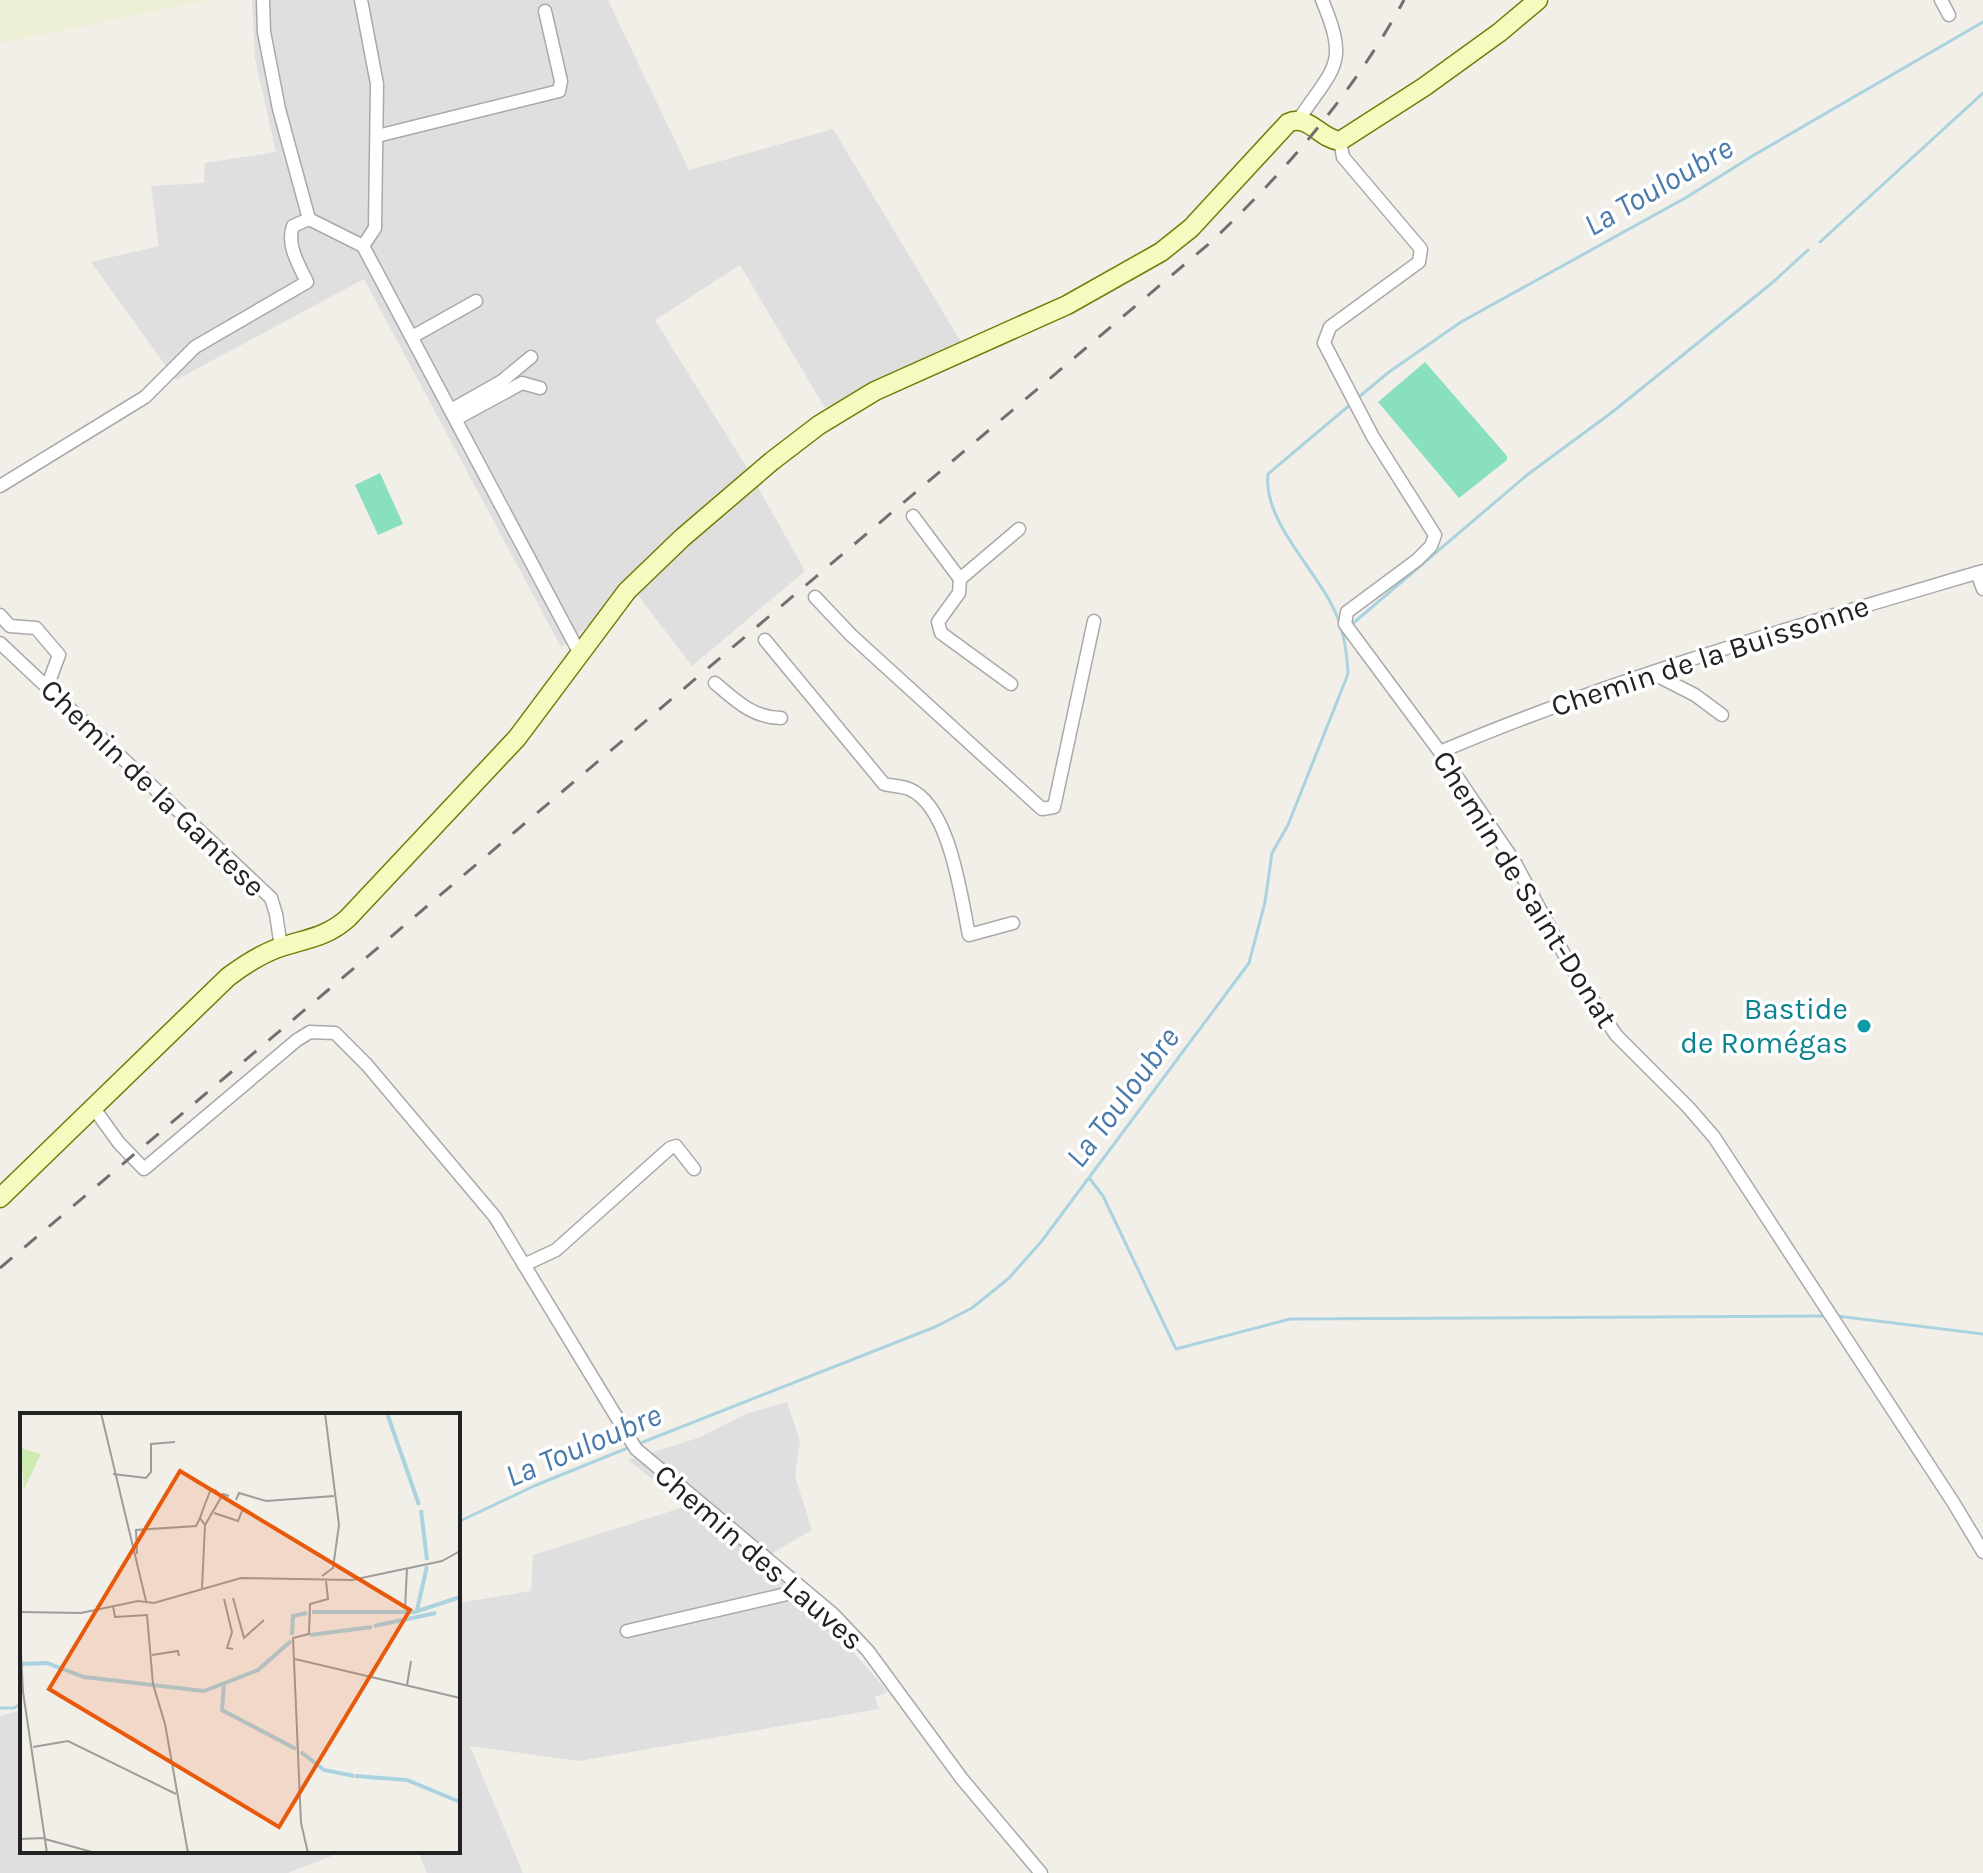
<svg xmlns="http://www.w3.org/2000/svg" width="1983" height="1873" font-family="Karla,sans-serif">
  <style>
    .residential { fill: #e0dfdf }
    .farmland { fill: #eef0d5 }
    .pitch { fill: #88e0be }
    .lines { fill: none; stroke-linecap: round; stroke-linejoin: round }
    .stream { stroke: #aad3df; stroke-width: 3 }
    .minor-casing { stroke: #a9a9a9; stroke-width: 15 }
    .secondary-casing { stroke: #707d05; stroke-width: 21 }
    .minor { stroke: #fff; stroke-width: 12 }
    .secondary { stroke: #f7fabf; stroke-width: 18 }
    .rail { stroke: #707070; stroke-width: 3; stroke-dasharray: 16 16; stroke-linecap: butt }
    .culture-dot { fill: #0f9aa8; stroke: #fff; stroke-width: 3 }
    .labels { text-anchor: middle; stroke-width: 7; stroke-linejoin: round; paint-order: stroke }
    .street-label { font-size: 30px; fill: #222; stroke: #fff }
    .culture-label { font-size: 30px; fill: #0d838f; stroke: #fff; text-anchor: end }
    .water-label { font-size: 32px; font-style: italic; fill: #4a7aab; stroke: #fff }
    .inset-river { fill: none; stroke: #aad3df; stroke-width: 4 }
    .inset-road { fill: none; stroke: #9f9d99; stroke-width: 2 }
    .view { fill: #e8590c; fill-opacity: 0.15; stroke: #e8590c; stroke-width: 4 }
    .inset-edge { fill: none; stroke: #222; stroke-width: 4 }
  </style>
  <rect width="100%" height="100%" fill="#f2efe9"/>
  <g class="residential">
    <polygon points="252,0 608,0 689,170 833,129 961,342 825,408 740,265 655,320 746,466 805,571 692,666 634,590 561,647 364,279 176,380 91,262 159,246 151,186 204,183 205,163 276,152 255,58"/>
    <polygon points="787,1402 800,1441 795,1476 812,1530 769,1555 888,1692 875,1697 879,1709 579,1761 470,1746 523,1873 427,1873 418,1851 458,1851 458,1603 531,1591 533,1555 687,1506 628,1460 698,1438 746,1414"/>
    <polygon points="22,1710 22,1851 345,1851 288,1873 0,1873 0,1716"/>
  </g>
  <polygon class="farmland" points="0,0 209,0 0,43"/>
  <g class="pitch">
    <polygon points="1425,362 1507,456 1507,460 1459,498 1378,402"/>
    <polygon points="380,473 403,524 378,535 355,485"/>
  </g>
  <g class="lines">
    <g class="stream">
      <polyline points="1820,242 1983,93"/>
      <polyline points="1360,396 1389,372 1461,322 1687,197 1754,155 1983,22"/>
      <polyline points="1351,625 1527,475 1611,413 1772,283 1808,250"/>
      <polyline points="1090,1179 1103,1196 1176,1349 1290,1319 1825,1316"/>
      <polyline points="1837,1316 1983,1334"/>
      <path d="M638 1444 935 1327 972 1308 1009 1278 1041 1242 1249 963 1265 902 1272 853 1288 825 1348 674C1347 656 1345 636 1338 619 1322 574 1262 523 1268 474L1351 404"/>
      <polyline points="458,1522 534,1486 630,1447"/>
      <polyline points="0,1708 14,1708 22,1703"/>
    </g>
    <defs>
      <g id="minor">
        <polyline points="263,0 264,32 279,109 309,219 363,246"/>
        <polyline points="361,0 377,84 375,228 363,246 580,654"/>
        <polyline points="1941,0 1949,15"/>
        <path d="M1299 119C1335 66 1349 64 1322 0"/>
        <polyline points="377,136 559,91 561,81 545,11"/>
        <polyline points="1340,141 1343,157 1421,249 1419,262 1330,327 1324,343 1373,437 1435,535 1431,546 1417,560 1347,612 1345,624 1440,752 1514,861 1571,967 1616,1035 1688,1107 1714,1137 1953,1502 1983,1552"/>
        <polyline points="412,337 476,301"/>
        <polyline points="451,410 502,381 531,357"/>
        <polyline points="456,419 522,383 540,388"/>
        <path d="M0 486 145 397 195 347 307 282C299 265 286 245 293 226L309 219"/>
        <polyline points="913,516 960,579 1019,529"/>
        <polyline points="1977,573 1983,589"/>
        <polyline points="960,579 959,593 938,622 941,633 1011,684"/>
        <polyline points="815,597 851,635 1042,809 1054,807 1094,621"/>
        <polyline points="0,615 10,626 36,628 59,655 47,687"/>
        <path d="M765 640 884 784C892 786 901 786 909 789 950 806 961 897 969 935L1013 923"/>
        <polyline points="0,643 271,898 276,914 281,947"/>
        <polyline points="1652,673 1695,695 1722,715"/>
        <path d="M715 683C735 700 753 718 781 718"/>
        <path d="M1440 752C1616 677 1800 625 1983 571"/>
        <polyline points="93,1107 119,1143 144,1169 297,1040 310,1032 335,1033 367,1065 495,1217 636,1449 833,1614 868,1651 962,1779 1041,1873"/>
        <polyline points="524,1265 556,1250 670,1148 676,1146 694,1169"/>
        <polyline points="627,1631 804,1590"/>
      </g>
      <path id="secondary" d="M0 1198 228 977C244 965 259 955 278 948 304 939 326 938 348 918L517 738 627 591 682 538 772 461 819 425 875 391 1067 305 1161 252 1191 228 1288 123C1308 113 1320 139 1340 141L1424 87 1500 32 1538 0"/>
    </defs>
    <use href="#minor" class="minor-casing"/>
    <use href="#secondary" class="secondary-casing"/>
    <use href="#minor" class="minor"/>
    <use href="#secondary" class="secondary"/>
    <path class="rail" d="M0 1268 1211 242C1286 171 1354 92 1404 0"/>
  </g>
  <circle class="culture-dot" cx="1864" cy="1026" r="8"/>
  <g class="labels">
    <g class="street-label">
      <text transform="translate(1710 656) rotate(-18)" y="10">Chemin de la Buissonne</text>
      <text transform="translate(153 788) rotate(44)" y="10">Chemin de la Gantese</text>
      <text transform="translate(1525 889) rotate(58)" y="10">Chemin de Saint-Donat</text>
      <text transform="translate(759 1557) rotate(41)" y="10">Chemin des Lauves</text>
    </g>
    <g class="culture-label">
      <text x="1848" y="1019">Bastide<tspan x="1848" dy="34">de Romégas</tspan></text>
    </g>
    <g class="water-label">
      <text transform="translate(1658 186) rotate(-30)" y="11">La Touloubre</text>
      <text transform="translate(1122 1097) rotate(-53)" y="11">La Touloubre</text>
      <text transform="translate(583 1445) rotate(-23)" y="11">La Touloubre</text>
    </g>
  </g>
  <g transform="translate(20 1413)">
    <rect width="440" height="440" fill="#f2efe9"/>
    <path d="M0 27 3 36 21 41 4 76Z" fill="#cdebb0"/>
    <path class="inset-river" d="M367 0 399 92M401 97 407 147M397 197 407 153M292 199H395L440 184M354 213 416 200M272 222 273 203 287 200M290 222 352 214M1 251 27 250 64 264 184 278 238 257 271 228M204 271 202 297 276 336M281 339 304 357 334 363M335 363 387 367 440 389"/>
    <path class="inset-road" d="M81 0 126 188M440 6V71M93 61 126 65 131 59V31L155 29M216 87 219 80 246 88 314 83M194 100 218 108 222 98M185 112 180 105 185 91 191 76 197 78M117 141 116 117 176 113 180 105M302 163 313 155 319 112 305 0M182 175 185 112 203 81 209 83M213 185 224 225 244 207M204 186 212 219 207 235 213 236M93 193 95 204 127 202 133 271 145 311 168 440M385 196 387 155M0 199 61 200 118 188 134 190 221 165 332 167 422 148 440 138M0 221 3 279 27 440M132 242 158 238 159 243M275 246 440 285M387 272 391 248M13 334 48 328 156 381M0 426 24 425M25 426 72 439M288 440 281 410 273 225 289 221 290 191 308 186 306 168"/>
    <path class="view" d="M160 58 390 197 259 414 29 276Z"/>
    <rect width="440" height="440" class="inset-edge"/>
  </g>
</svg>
